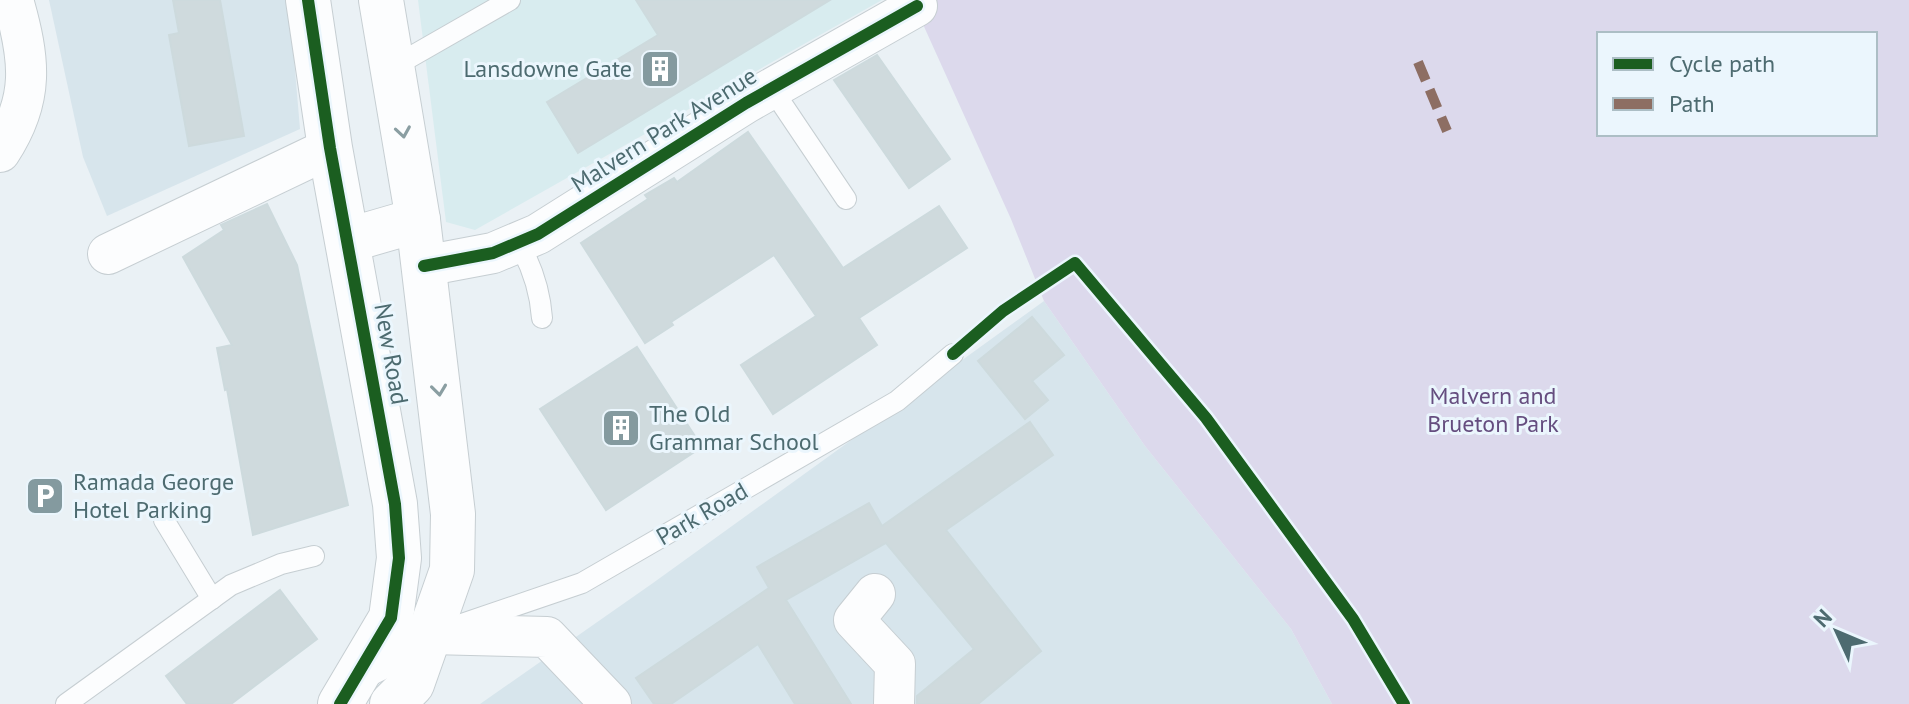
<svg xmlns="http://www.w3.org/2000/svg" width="1909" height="704" font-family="'PT Sans',sans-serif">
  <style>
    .residential { fill: #d7e5ec }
    .commercial { fill: #d8ecef }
    .green { fill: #dcd9ec; fill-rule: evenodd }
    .building { fill: #cfdadd; stroke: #cddadd; stroke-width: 2 }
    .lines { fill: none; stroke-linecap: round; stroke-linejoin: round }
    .service-casing { stroke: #c6ced2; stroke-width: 22 }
    .minor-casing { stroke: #c6ced2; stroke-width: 42 }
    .tertiary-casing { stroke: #c6ced2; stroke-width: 46 }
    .service { stroke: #fcfdfe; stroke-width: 20 }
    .minor { stroke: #fcfdfe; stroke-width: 40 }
    .tertiary { stroke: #fcfdfe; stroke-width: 44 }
    .quiet { stroke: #8d6e63; stroke-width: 10; stroke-dasharray: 20 10; stroke-linecap: butt }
    .cycleway-casing { stroke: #ebf6fd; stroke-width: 17 }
    .cycleway { stroke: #1b5e20; stroke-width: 12 }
    .oneway { stroke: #8a9ea2 }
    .labels { text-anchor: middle; stroke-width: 6; stroke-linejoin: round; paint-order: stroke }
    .poi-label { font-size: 24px; fill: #4d6b70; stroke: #ebf6fd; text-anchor: start }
    .street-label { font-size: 24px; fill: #4d6b70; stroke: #ebf6fd }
    .park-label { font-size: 24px; fill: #654d7f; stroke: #ebf6fd }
  </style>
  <rect width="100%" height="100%" fill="#eaf1f5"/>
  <g class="residential">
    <polygon points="49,0 289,0 300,129 107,216 83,157"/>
    <polygon points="1044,301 1145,446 1291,629 1332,704 480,704 653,583"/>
  </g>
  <polygon class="commercial" points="418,0 882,0 475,230 446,222"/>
  <path class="green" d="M912 0H1909V704H1332L1291 629 1145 446 1044 301 1011 219ZM1599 34H1875V134H1599Z"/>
  <g class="building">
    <polygon points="173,0 220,0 244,136 189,146 169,35 179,33"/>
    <polygon points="636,0 830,0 578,153 547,102 658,35"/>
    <polygon points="877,55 950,159 909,188 834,80"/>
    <polygon points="748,132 843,268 939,206 967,248 859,318 877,345 773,414 741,365 816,316 774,255 671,322 673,325 645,343 581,243 648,199 645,195 674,178 677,182"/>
    <polygon points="267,204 297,265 348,505 253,535 227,389 225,390 217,348 232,345 183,257 224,230 221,225"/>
    <polygon points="1032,317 1064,355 1032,381 1048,400 1025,419 978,361"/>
    <polygon points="637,347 702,447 606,510 540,409"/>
    <polygon points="1030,422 1053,455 946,530 1041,651 978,704 917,704 917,696 974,649 886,543 786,600 851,704 795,704 758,644 671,704 654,704 636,678 769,588 757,567 869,503 882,526"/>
    <polygon points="280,590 317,639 231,704 187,704 166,676"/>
  </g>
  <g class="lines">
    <defs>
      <g id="service">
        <polyline points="393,67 510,0"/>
        <polyline points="772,89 846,199"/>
        <path d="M518 242C532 266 540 290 542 318"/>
        <polyline points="164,520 212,599"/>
        <polyline points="462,624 582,583 897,401 953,354"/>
        <polyline points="66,704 231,585 281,564 314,556"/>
      </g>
      <g id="minor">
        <path d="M0 152C35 99 30 59 13 0"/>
        <polyline points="108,254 330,148"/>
        <polyline points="424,266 493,253 538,234 746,103 917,6"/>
        <polyline points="875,594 854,620 895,664 894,704"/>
        <polyline points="361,669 431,634 547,637 611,704"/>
      </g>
      <g id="tertiary">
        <polyline points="308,0 330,148 395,504 399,558 391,618 340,704"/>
        <polyline points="381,0 418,220 453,514 452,570 412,684 392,704"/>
        <polyline points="349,240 418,220"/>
      </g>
    </defs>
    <use href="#service" class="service-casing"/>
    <use href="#minor" class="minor-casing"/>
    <use href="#tertiary" class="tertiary-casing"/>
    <use href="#service" class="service"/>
    <use href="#minor" class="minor"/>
    <use href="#tertiary" class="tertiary"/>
    <polyline class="quiet" points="1418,62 1447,131"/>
    <defs>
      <g id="cycleway">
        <polyline points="308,0 330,148 395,504 399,558 391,618 340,704"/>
        <polyline points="424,266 493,253 538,234 746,103 917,6"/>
        <polyline points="953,354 1003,311 1075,263 1206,418 1353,619 1404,704"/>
      </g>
    </defs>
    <use href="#cycleway" class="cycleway-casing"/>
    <use href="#cycleway" class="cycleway"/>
  </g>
  <defs><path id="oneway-chevron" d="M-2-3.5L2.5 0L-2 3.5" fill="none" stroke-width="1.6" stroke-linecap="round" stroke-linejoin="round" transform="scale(2)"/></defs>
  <g class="oneway">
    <use href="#oneway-chevron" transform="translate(403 132) rotate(81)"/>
    <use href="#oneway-chevron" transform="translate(439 390) rotate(83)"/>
  </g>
  <defs>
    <symbol id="building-square" viewBox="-11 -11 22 22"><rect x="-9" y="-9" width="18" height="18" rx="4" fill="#849a9f" stroke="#ebf6fd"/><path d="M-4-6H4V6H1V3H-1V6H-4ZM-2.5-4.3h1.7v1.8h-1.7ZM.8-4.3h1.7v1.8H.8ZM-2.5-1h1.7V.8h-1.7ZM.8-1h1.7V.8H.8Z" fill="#fff"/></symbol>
    <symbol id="parking-square" viewBox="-11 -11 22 22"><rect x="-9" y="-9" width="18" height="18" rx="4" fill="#849a9f" stroke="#ebf6fd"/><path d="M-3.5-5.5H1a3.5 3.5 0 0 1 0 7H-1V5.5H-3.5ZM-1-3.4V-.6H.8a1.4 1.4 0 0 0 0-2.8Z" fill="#fff"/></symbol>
  </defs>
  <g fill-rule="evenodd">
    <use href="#building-square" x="638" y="47" width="44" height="44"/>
    <use href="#building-square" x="599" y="406" width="44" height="44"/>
    <use href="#parking-square" x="23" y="474" width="44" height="44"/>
  </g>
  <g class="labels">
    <g class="poi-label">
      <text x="632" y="77" text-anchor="end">Lansdowne Gate</text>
      <text x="649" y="422">The Old<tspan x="649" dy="28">Grammar School</tspan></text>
      <text x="73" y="490">Ramada George<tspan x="73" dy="28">Hotel Parking</tspan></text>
    </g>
    <g class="street-label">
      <text transform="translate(664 130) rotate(-32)" y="8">Malvern Park Avenue</text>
      <text transform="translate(391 354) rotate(80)" y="8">New Road</text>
      <text transform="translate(702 514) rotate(-30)" y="8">Park Road</text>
    </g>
    <g class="park-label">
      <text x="1493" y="404">Malvern and<tspan x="1493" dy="28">Brueton Park</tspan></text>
    </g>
  </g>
  <rect x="1597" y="32" width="280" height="104" fill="#ebf6fd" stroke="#acbec5" stroke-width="2"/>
  <rect x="1613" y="58" width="40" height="12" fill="#1b5e20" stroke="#acbec5" stroke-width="2"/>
  <text x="1669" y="72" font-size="24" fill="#4d6b70">Cycle path</text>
  <rect x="1613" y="98" width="40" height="12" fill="#8d6e63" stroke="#acbec5" stroke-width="2"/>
  <text x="1669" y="112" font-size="24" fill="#4d6b70">Path</text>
  <g transform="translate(1837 632) rotate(314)" stroke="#ebf6fd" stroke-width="6" paint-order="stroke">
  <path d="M0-6L14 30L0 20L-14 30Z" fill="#4d6b70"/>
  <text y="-12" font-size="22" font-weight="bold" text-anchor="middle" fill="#4d6b70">N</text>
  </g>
</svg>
